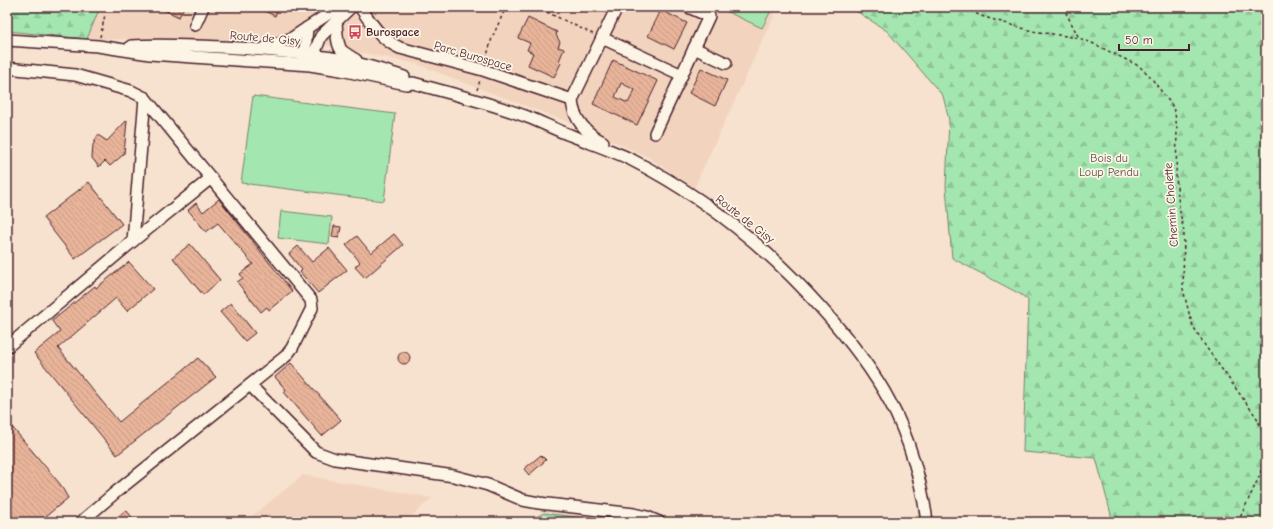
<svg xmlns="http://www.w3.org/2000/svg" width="1273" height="529" font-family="'Comic Neue',sans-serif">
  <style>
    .built { fill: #f2d4be }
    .grass { fill: url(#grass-dots); stroke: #77826e }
    .forest { fill: url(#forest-firs); stroke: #77826e }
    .pitch { fill: #a4e6b0; stroke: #77826e }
    .building { fill: url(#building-back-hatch); stroke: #4a1f2b; fill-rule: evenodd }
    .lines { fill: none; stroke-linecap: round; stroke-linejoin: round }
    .minor-casing { stroke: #4a1f2b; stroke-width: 14 }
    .path { stroke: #4a1f2b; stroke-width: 1.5; stroke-dasharray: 3 3; stroke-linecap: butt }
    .minor { stroke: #fcf5e5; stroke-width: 11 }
    .labels { text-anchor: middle; stroke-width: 3.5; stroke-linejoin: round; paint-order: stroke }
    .poi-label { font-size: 12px; font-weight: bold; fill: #4a1f2b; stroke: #fcf5e5; text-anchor: start }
    .street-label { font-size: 12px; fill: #4a1f2b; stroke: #fcf5e5 }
    .park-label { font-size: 12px; fill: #60514c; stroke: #fcf5e5 }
  </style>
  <defs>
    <pattern id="grass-dots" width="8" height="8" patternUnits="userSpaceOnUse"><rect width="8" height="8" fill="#a4e6b0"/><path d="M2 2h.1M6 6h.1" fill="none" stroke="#8fc598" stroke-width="1.8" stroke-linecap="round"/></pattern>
    <pattern id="forest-firs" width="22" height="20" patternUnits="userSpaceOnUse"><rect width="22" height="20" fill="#a4e6b0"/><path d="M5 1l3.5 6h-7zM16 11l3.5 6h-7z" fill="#8fc598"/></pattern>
    <pattern id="building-back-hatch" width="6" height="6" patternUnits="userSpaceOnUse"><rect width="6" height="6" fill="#e8b49a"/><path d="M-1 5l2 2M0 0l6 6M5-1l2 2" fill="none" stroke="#c89a85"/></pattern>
  </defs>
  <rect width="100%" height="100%" fill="#f6e2ce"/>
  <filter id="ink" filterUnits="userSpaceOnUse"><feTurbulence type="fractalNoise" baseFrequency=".025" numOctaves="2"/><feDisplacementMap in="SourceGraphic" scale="8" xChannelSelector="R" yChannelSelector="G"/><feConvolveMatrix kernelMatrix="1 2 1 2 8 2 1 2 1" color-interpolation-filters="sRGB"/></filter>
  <g filter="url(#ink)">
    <g class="built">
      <polygon points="100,7 778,7 694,188 648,157 579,126 465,83 417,64 292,38 224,41 177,39 87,39"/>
      <polygon points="303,475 432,498 405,522 245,522"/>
    </g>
    <polygon class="grass" points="544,513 618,522 526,522"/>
    <g class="forest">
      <polygon points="7,7 100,7 87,39 7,31"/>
      <polygon points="850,7 1266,7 1266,522 1113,522 1096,458 1023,452 1028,300 1020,294 952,258 946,187 949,120 943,96 887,31"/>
    </g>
    <g class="pitch">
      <polygon points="717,7 773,7 762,28"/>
      <polygon points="253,96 395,114 384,201 241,183"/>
      <polygon points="281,211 332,217 329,244 278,238"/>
    </g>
    <g class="building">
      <polygon points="158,7 184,7 179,17"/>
      <polygon points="256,7 279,7 275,16"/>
      <polygon points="661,10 687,23 674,49 648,36"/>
      <polygon points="528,18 557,32 556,35 560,42 558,47 564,49 559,61 561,63 554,77 528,65 533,53 527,50 530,43 518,38"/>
      <path d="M613 60 658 81 637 125 593 104ZM621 83 635 90 628 103 615 97Z"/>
      <polygon points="701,68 727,80 715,106 689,93"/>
      <polygon points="127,120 124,154 110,166 105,161 99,167 92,158 93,145 98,135 107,141"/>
      <polygon points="89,182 122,224 75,259 43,218"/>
      <polygon points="219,199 292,291 269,310 267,307 261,312 237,282 243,278 240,274 253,264 218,223 206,232 188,210 196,203 203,212"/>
      <polygon points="334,226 341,227 339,238 332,237"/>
      <polygon points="394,234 403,245 365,278 355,267 360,262 346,245 357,236 371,253"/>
      <polygon points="190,244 220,280 203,295 173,258"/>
      <polygon points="298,246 312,262 329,248 347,270 318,293 300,272 302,270 289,254"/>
      <polygon points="129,262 153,289 127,311 116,298 58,348 119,422 198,358 216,377 117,455 34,353 60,332 52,321 95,286 96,288"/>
      <polygon points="231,303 255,333 245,341 220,312"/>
      <circle cx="404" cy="358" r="6"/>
      <polygon points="291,363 341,420 322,436 284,392 286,390 275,377"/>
      <polygon points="7,421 60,484 68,498 39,522 7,522"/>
      <polygon points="541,455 546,460 529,475 524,469"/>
      <polygon points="126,510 136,522 111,522"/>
    </g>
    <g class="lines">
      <defs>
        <g id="minor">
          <path d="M360 7C372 24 380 39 400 48L483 70 572 100"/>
          <path d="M336 22C337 30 336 44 342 51 346 54 351 57 356 60"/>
          <polyline points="195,25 203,7"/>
          <polyline points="307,28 305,50 308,61"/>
          <polyline points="602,38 682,75"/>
          <path d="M7 40 98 46 150 54 310 65 341 70 406 84 413 83C452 94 492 103 530 118 543 123 556 130 570 135 590 143 611 150 630 159 703 196 768 248 822 309 848 338 872 368 890 402 909 437 922 483 927 522"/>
          <path d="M131 46C167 44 203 46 240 48 272 51 305 53 337 59 360 63 382 70 404 77"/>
          <polyline points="265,48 292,38 331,12 343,7"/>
          <polyline points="694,48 726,63"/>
          <polyline points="311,62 321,36 351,7"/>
          <polyline points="7,68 75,75 131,91 145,98 311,300 312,308 292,348 286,356 116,492 81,522"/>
          <polyline points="655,133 709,16 688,7"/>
          <path d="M603 142C587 134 573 119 572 100L617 7"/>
          <polyline points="133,241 145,98"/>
          <polyline points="7,347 133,241 211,178"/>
          <polyline points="250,385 316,452 335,459 454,476 488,485 523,500 539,503 634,514 647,517 659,522"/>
        </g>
      </defs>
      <use href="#minor" class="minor-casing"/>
      <g class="path">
        <polyline points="536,7 593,34"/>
        <polyline points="966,7 971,11 981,16 1032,31 1079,38 1092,43 1139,66 1149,75 1171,104 1175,113 1177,129 1176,177 1179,207 1184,232 1183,289 1189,313 1193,326 1206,347 1257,418 1261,427 1266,445"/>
        <polyline points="1063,7 1079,38"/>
        <polyline points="100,37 105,15"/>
        <polyline points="486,59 492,38 506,7"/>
        <polyline points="477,90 480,80"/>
        <polyline points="1238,522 1259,477 1266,458"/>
      </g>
      <use href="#minor" class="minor"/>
    </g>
  </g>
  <defs>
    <symbol id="bus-bare" viewBox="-9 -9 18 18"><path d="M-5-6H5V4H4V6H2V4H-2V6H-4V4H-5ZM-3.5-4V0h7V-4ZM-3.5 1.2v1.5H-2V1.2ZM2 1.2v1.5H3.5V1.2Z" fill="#d1495b" stroke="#fcf5e5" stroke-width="2.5" paint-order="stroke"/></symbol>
  </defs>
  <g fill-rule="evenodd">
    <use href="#bus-bare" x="345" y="22" width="20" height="20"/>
  </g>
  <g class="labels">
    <g class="poi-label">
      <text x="366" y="36">Burospace</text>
    </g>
    <g class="street-label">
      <text transform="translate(265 38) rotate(5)" y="4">Route de Gisy</text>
      <text transform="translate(473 56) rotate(16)" y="4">Parc Burospace</text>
      <text transform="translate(1171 205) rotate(-94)" y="4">Chemin Cholette</text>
      <text transform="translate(745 219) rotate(38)" y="4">Route de Gisy</text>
    </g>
    <g class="park-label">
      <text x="1109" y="162">Bois du<tspan x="1109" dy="14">Loup Pendu</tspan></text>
    </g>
  </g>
  <rect width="1273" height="529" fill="none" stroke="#fcf5e5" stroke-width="24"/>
  <rect x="12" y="12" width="1249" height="505" fill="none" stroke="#4a1f2b" stroke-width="1.5" filter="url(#ink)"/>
  <path d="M1119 44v6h70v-6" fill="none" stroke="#4a1f2b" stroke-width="2"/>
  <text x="1125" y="44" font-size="12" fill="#4a1f2b" stroke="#fcf5e5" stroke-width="3" paint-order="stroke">50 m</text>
</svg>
